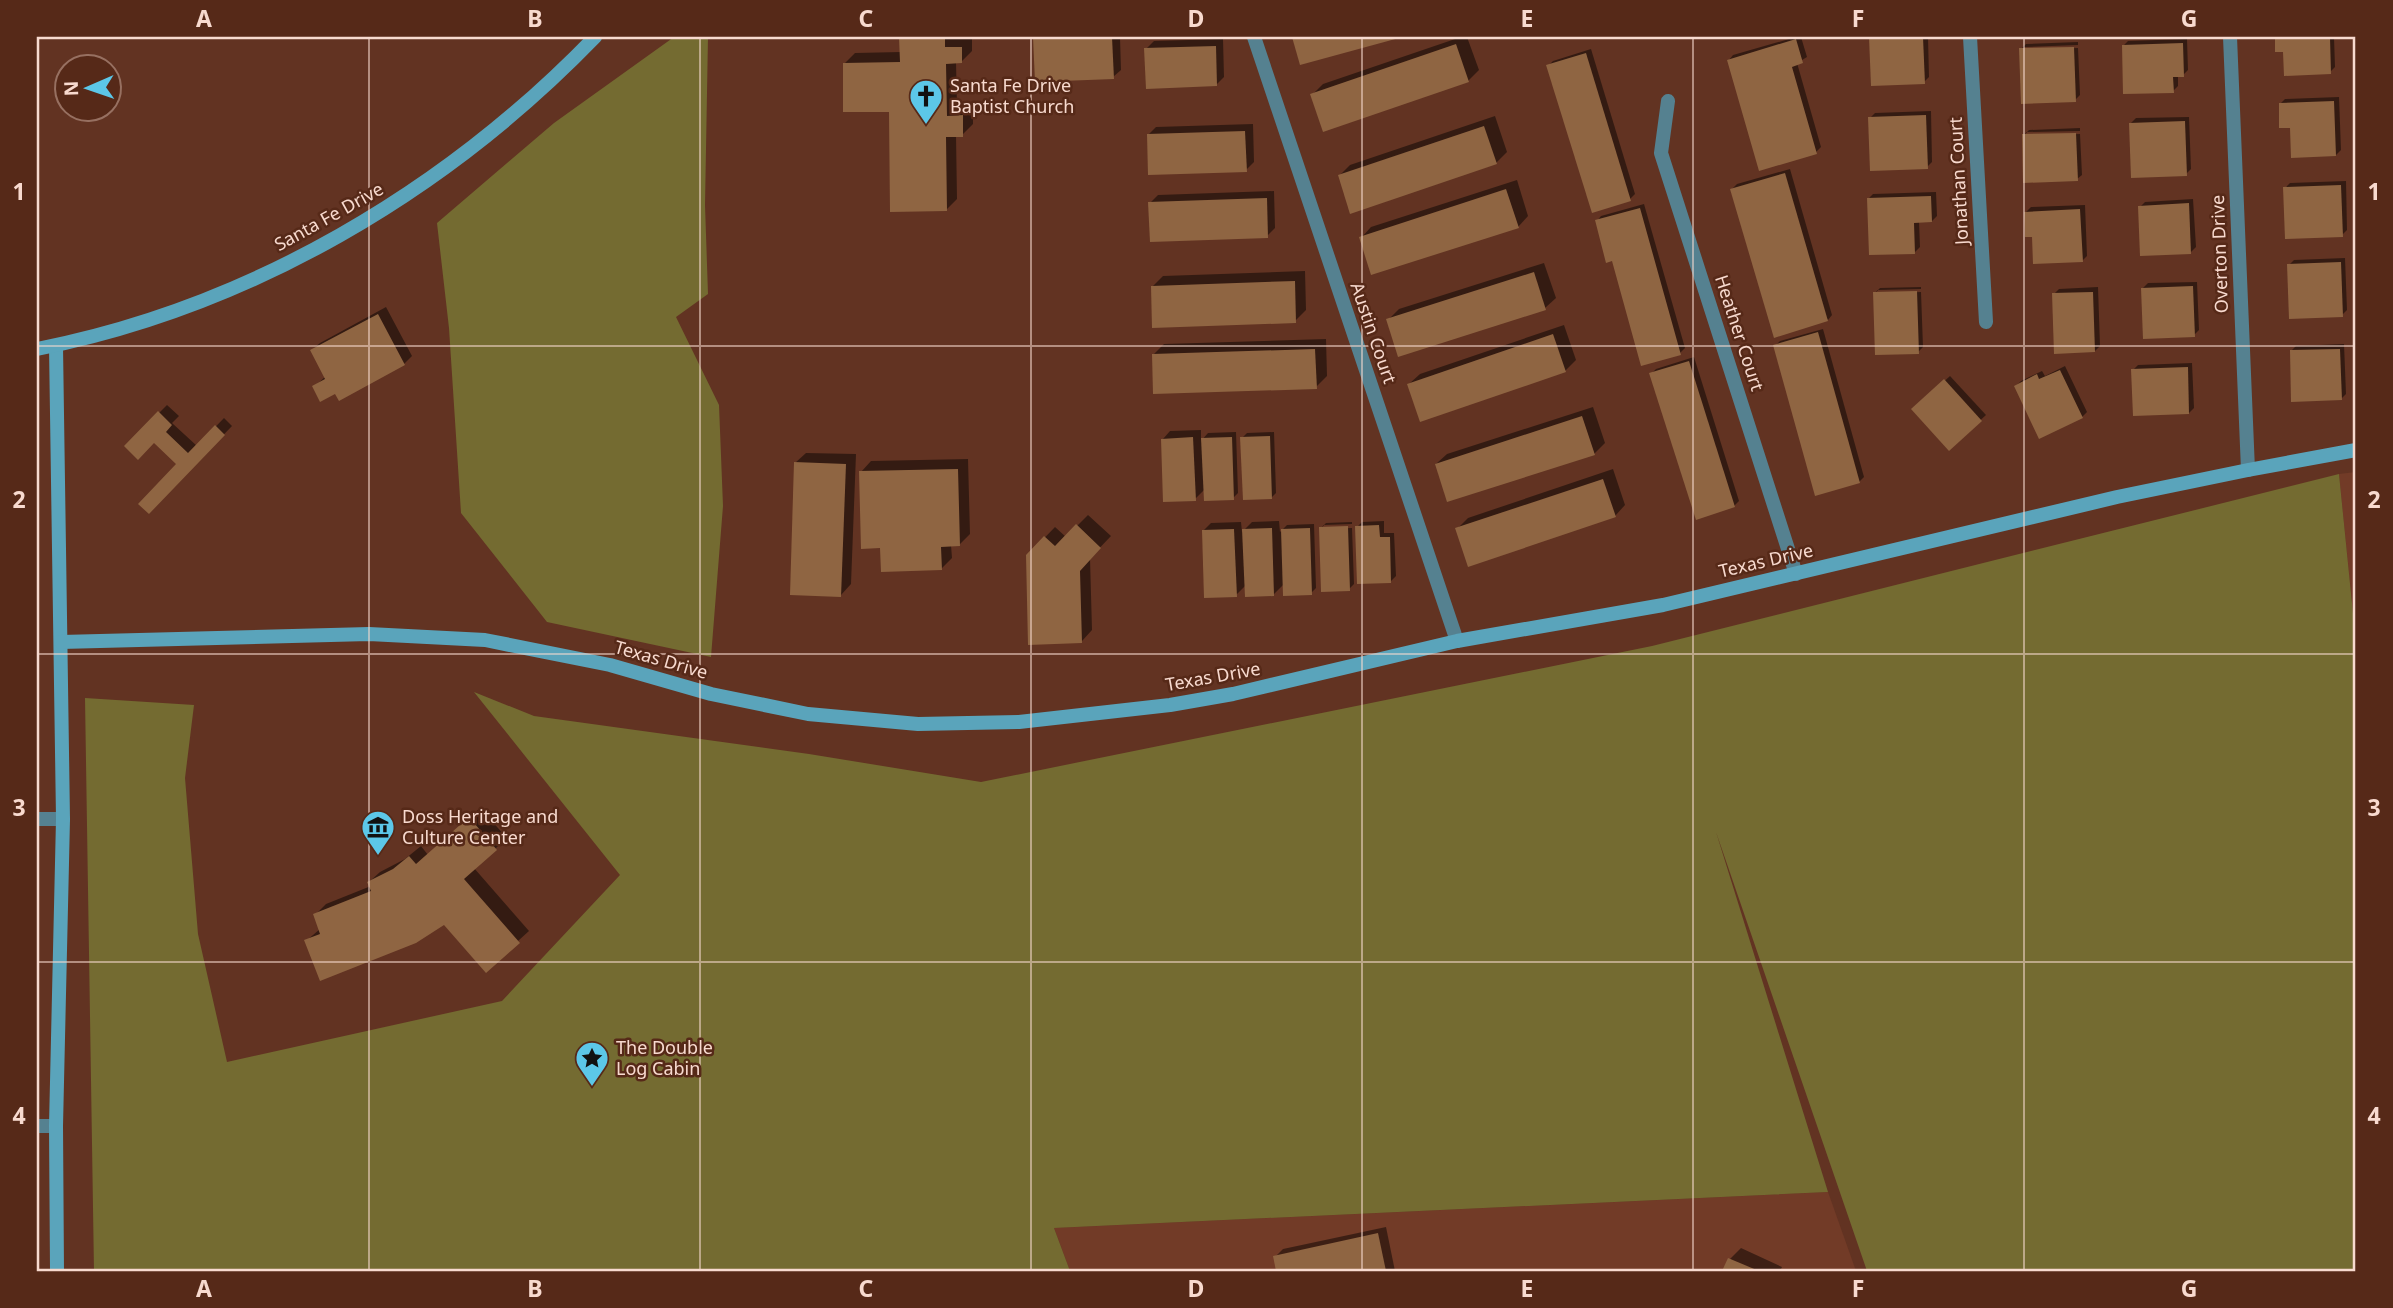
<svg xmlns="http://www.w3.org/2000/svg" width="2393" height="1308" font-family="'Noto Sans',sans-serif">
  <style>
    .built { fill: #723b27 }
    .green { fill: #746b31 }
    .shadow { fill: #0007 }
    .building { fill: #8f6542 }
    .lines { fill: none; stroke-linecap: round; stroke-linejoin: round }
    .street { stroke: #558190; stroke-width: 14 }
    .secondary { stroke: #5aa4bb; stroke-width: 14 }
    .grid { fill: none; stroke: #f8dacf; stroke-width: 2; stroke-opacity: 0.55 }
    .labels { text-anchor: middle; stroke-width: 5; stroke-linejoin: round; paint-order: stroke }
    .poi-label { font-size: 18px; fill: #f8dacf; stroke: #562918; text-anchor: start }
    .street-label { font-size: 18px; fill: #f8dacf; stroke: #562918 }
    .neatline { fill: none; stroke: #f8dacf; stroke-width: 2.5 }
    .grid-label { font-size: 23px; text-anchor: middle; font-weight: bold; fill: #f8dacf }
  </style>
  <rect width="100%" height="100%" fill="#623322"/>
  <g class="built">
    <polygon points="2356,472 2356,643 2339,474"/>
    <polygon points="1828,1192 1856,1271 1070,1271 1054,1228"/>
  </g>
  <g class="green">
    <polygon points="674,37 708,37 705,205 708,294 676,317 719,405 723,506 711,657 547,622 461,513 449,328 437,223 554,123"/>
    <polygon points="2339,474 2356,643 2356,1271 1867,1271 1716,832 1828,1192 1054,1228 1070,1271 94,1271 85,698 194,705 185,778 198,934 227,1062 502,1001 620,875 474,692 534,716 809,754 981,782 1652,646"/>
  </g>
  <g class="shadow">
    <polygon points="901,37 972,37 972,51 961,62 956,62 957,106 973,105 973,124 962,135 956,135 957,199 947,209 890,110 844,64 855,53 901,52"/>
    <polygon points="1035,37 1120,37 1121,70 1113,77 1037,80"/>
    <polygon points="1294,37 1396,37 1301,63"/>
    <polygon points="1461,37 1467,37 1479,70 1468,81 1312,95 1323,84"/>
    <polygon points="1796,37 1801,37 1807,57 1797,63 1821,147 1816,152 1729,60 1733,55"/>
    <polygon points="1871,37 1928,37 1929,77 1924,82 1873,84"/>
    <polygon points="2277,37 2334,37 2335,67 2330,72 2285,50 2277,50"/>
    <polygon points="1223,39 1224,77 1217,84 1146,49 1154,41"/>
    <polygon points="2187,39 2188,70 2183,75 2178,75 2178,86 2173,91 2123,46 2128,41"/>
    <polygon points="2078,42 2078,45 2024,47 2024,50 2078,48 2080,95 2075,100 2021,49 2026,44"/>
    <polygon points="1591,49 1635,194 1630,199 1548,66 1553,61"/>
    <polygon points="2339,97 2341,150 2336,155 2292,126 2280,104 2285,99"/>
    <polygon points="1931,111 1932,162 1927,167 1870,118 1875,113"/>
    <polygon points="1495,116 1507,152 1496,163 1340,175 1350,165"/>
    <polygon points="2189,117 2191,169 2186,174 2131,123 2136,118"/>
    <polygon points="1253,124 1254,162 1246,170 1148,135 1156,127"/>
    <polygon points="2080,128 2080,131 2026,132 2026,136 2080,134 2082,175 2077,179 2024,135 2029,130"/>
    <polygon points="1790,169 1832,315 1828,320 1732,189 1737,184"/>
    <polygon points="1517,180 1528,216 1518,227 1361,238 1371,227"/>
    <polygon points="2346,181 2347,230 2342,235 2285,188 2290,183"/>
    <polygon points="1274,191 1275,228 1267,236 1150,203 1158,195"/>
    <polygon points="1936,192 1937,216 1932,221 1919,221 1920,247 1915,252 1868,199 1873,194"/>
    <polygon points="2193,199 2196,247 2191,252 2140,207 2145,202"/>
    <polygon points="1644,204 1685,348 1680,353 1614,259 1597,221 1601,216"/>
    <polygon points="2085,205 2087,256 2082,261 2033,235 2026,212 2031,207"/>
    <polygon points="2345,258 2347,310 2342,315 2289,265 2294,260"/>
    <polygon points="1544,263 1556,298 1545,308 1388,320 1399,309"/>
    <polygon points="1305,271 1306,310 1295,321 1152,287 1163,276"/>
    <polygon points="2197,282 2199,330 2194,335 2143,288 2148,283"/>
    <polygon points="1921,287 1921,289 1877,290 1877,294 1921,292 1923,347 1918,352 1875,293 1880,288"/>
    <polygon points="2098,287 2100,346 2095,351 2054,294 2059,289"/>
    <polygon points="386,307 412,356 404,364 336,392 314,387 326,376 312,350 320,343"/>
    <polygon points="1564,325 1576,360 1565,371 1409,384 1420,374"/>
    <polygon points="1823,329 1864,477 1859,482 1775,346 1780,341"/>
    <polygon points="1326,339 1327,376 1316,387 1153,355 1164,344"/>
    <polygon points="2344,344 2346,394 2341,399 2291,351 2296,346"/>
    <polygon points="1694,357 1739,501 1734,506 1651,374 1656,369"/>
    <polygon points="2192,363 2194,408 2189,413 2133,370 2138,365"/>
    <polygon points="2065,366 2087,412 2082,417 2016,386 2021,381 2042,371 2045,376"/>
    <polygon points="1950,376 1986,415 1949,449 1914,409"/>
    <polygon points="167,405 179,416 172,423 197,446 224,418 232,426 149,512 178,464 154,441 126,446"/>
    <polygon points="1593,407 1605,443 1594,454 1436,464 1447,454"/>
    <polygon points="1201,430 1201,441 1208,433 1236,432 1238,493 1233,498 1205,489 1195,499 1163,439 1170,431"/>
    <polygon points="1274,432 1276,493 1271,498 1242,438 1247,433"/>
    <polygon points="806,453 856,454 851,584 841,595 795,463"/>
    <polygon points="968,459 970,534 959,545 951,545 952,558 941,569 882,547 861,472 871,461"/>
    <polygon points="1613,469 1625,505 1615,516 1457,529 1468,518"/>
    <polygon points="1088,515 1111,536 1090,558 1092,630 1082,641 1027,556 1055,527 1066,537"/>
    <polygon points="1279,521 1280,532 1287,525 1314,524 1316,588 1311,593 1284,584 1274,594 1246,585 1236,595 1203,531 1211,523 1241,522 1242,532 1252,522"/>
    <polygon points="1384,521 1384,533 1394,533 1396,576 1391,581 1357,527 1362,522"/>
    <polygon points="1352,522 1352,524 1323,525 1323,529 1352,528 1354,584 1349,589 1321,528 1326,523"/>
    <polygon points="480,808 507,838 474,868 529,931 486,970 444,923 306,941 320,929 315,915 326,904 371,886 369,882 380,872 405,859 421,846 428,855"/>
    <polygon points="1386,1227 1395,1271 1278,1271 1275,1257 1283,1249"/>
    <polygon points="1741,1248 1782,1267 1780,1271 1724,1271 1730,1259"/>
  </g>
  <g class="building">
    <polygon points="899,37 945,37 945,47 962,47 962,63 946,64 947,116 963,115 963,137 946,137 947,211 890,212 889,112 843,112 843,63 900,62"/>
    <polygon points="1033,37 1112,37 1114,79 1035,82"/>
    <polygon points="1292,37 1399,37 1399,38 1300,65"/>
    <polygon points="1869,37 1923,37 1925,84 1871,86"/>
    <polygon points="2275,37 2330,37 2331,74 2284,76 2283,52 2275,52"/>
    <polygon points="1796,39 1803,63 1792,67 1817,154 1759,171 1727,60"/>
    <polygon points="2183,43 2184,77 2173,77 2174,93 2123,94 2122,45"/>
    <polygon points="1456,44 1469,82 1323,132 1310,94"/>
    <polygon points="1216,46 1217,86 1146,89 1144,48"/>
    <polygon points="2074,47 2076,102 2021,104 2019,48"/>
    <polygon points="1586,53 1631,201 1592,213 1546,65"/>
    <polygon points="2334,101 2336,156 2291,158 2290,128 2279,128 2279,103"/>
    <polygon points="1926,115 1928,169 1870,171 1868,117"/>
    <polygon points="2185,121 2187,176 2131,178 2129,123"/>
    <polygon points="1484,126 1497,164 1350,214 1338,175"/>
    <polygon points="1245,131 1247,172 1148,175 1147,134"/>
    <polygon points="2076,133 2078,181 2023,183 2022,134"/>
    <polygon points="1785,173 1828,321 1774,338 1730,189"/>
    <polygon points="2341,185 2343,237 2285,239 2283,187"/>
    <polygon points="1506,189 1519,228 1371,275 1359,237"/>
    <polygon points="1931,196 1932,222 1914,223 1915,254 1869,255 1867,198"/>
    <polygon points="1267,198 1268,238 1150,242 1148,202"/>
    <polygon points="2189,203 2191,254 2140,256 2138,206"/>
    <polygon points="1640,208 1681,355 1641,366 1612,261 1606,263 1595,220"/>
    <polygon points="2080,209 2083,262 2033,264 2032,237 2025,237 2024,212"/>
    <polygon points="2341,262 2343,317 2289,319 2287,264"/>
    <polygon points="1534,272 1546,310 1398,357 1386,319"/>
    <polygon points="1295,281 1296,323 1152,328 1151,286"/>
    <polygon points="2193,286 2195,337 2143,339 2141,288"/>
    <polygon points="1917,291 1919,354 1875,355 1873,292"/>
    <polygon points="2093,292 2095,352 2054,354 2052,293"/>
    <polygon points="378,314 405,365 339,401 335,394 320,402 312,386 325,379 310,350"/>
    <polygon points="1818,332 1860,483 1815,496 1773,345"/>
    <polygon points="1553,334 1566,372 1420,422 1407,384"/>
    <polygon points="1315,349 1317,389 1153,394 1152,354"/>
    <polygon points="2340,349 2342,400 2291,402 2290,350"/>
    <polygon points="1689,361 1735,507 1696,520 1649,373"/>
    <polygon points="2188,367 2189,414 2133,416 2131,369"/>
    <polygon points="2060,370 2083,418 2039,439 2014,386 2037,374 2039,379"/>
    <polygon points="1944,379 1982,421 1949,451 1911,409"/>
    <polygon points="158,411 172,425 166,432 188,453 215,425 225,435 149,514 138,504 176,464 154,443 138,460 124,446"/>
    <polygon points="1582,416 1595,455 1447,502 1435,464"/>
    <polygon points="1270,436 1272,499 1243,500 1240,437"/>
    <polygon points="1193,437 1196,501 1163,502 1161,439"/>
    <polygon points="1232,437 1234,500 1204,501 1201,438"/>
    <polygon points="794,462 846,464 841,597 790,595"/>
    <polygon points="958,469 960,546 941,547 942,570 881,572 880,548 861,549 859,471"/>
    <polygon points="1603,479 1616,517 1468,567 1455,528"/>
    <polygon points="1076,524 1101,548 1080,571 1082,643 1028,645 1026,555 1044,536 1055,546"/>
    <polygon points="1379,525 1380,537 1390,537 1391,583 1357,584 1355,526"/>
    <polygon points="1348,526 1350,591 1321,592 1319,527"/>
    <polygon points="1272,528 1274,596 1245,597 1242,529"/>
    <polygon points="1310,528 1312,595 1283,596 1281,529"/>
    <polygon points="1234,529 1237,597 1204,598 1202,530"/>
    <polygon points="469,817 497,850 464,879 520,943 486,973 444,925 416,943 320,981 304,940 320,934 313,914 371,891 367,882 393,869 409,856 416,864"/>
    <polygon points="1378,1233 1386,1271 1276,1271 1273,1256"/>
    <polygon points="1728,1258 1759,1271 1722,1271"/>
  </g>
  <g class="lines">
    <g class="street">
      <polyline points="1254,37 1457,641"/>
      <polyline points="1970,37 1986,322"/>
      <polyline points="2230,37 2248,470"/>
      <polyline points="1668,101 1661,153 1796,574"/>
      <polyline points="37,819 63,819"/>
      <polyline points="37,1126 56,1126"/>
    </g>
    <g class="secondary">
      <polyline points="56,346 63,819 56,1126 57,1271"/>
      <path d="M37 349C250 307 445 192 595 37"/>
      <polyline points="61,642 369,634 485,640 610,665 711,694 808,714 918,724 1019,722 1170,705 1233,694 1457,641 1663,605 2117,497 2248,470 2356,450"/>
    </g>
  </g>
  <path class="grid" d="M369 37V1271M700 37V1271M1031 37V1271M1362 37V1271M1693 37V1271M2024 37V1271M37 346H2356M37 654H2356M37 962H2356"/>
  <defs>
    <symbol id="church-pin" viewBox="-11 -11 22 30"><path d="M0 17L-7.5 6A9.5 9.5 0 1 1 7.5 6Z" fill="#5cc7e8" stroke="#562918"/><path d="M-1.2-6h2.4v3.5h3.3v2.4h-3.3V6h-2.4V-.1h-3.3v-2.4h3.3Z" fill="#111"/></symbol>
    <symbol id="museum-pin" viewBox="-11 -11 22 30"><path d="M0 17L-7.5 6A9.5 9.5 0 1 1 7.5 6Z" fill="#5cc7e8" stroke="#562918"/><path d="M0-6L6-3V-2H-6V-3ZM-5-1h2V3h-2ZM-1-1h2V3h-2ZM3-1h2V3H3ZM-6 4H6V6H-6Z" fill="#111"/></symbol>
    <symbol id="sight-pin" viewBox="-11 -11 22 30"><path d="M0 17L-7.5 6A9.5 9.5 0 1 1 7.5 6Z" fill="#5cc7e8" stroke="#562918"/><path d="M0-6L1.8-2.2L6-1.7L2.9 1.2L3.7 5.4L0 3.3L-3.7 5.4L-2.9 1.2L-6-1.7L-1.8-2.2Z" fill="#111"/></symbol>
  </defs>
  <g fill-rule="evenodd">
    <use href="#church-pin" x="907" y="77" width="38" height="52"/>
    <use href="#museum-pin" x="359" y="808" width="38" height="52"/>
    <use href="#sight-pin" x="573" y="1039" width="38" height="52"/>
  </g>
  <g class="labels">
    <g class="poi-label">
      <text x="950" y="92">Santa Fe Drive<tspan x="950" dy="21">Baptist Church</tspan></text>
      <text x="402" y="823">Doss Heritage and<tspan x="402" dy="21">Culture Center</tspan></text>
      <text x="616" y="1054">The Double<tspan x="616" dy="21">Log Cabin</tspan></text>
    </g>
    <g class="street-label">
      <text transform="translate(1959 181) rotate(-93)" y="6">Jonathan Court</text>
      <text transform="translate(329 217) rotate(-29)" y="6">Santa Fe Drive</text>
      <text transform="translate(2220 254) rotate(-92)" y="6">Overton Drive</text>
      <text transform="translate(1373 333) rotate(71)" y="6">Austin Court</text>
      <text transform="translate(1739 333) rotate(72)" y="6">Heather Court</text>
      <text transform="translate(1766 561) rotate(-13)" y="6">Texas Drive</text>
      <text transform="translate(661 660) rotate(16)" y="6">Texas Drive</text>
      <text transform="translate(1213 677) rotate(-10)" y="6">Texas Drive</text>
    </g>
  </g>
  <rect width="2393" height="1308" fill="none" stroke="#562918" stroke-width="77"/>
  <g transform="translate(88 88) rotate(268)"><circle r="33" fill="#562918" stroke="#977061" stroke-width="2"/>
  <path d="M0-5L12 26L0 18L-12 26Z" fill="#5cc7e8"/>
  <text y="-10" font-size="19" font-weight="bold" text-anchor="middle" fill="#f8dacf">N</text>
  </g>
  <rect x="38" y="38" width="2316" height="1232" class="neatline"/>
  <g class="grid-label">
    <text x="204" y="27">A</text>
    <text x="535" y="27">B</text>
    <text x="866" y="27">C</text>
    <text x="1196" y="27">D</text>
    <text x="1527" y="27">E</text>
    <text x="1858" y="27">F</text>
    <text x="2189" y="27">G</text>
    <text x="19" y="200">1</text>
    <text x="2374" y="200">1</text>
    <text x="19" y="508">2</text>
    <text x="2374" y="508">2</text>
    <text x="19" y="816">3</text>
    <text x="2374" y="816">3</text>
    <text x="19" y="1124">4</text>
    <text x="2374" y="1124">4</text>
    <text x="204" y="1297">A</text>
    <text x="535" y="1297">B</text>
    <text x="866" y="1297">C</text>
    <text x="1196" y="1297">D</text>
    <text x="1527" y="1297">E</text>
    <text x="1858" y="1297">F</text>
    <text x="2189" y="1297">G</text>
  </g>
</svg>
